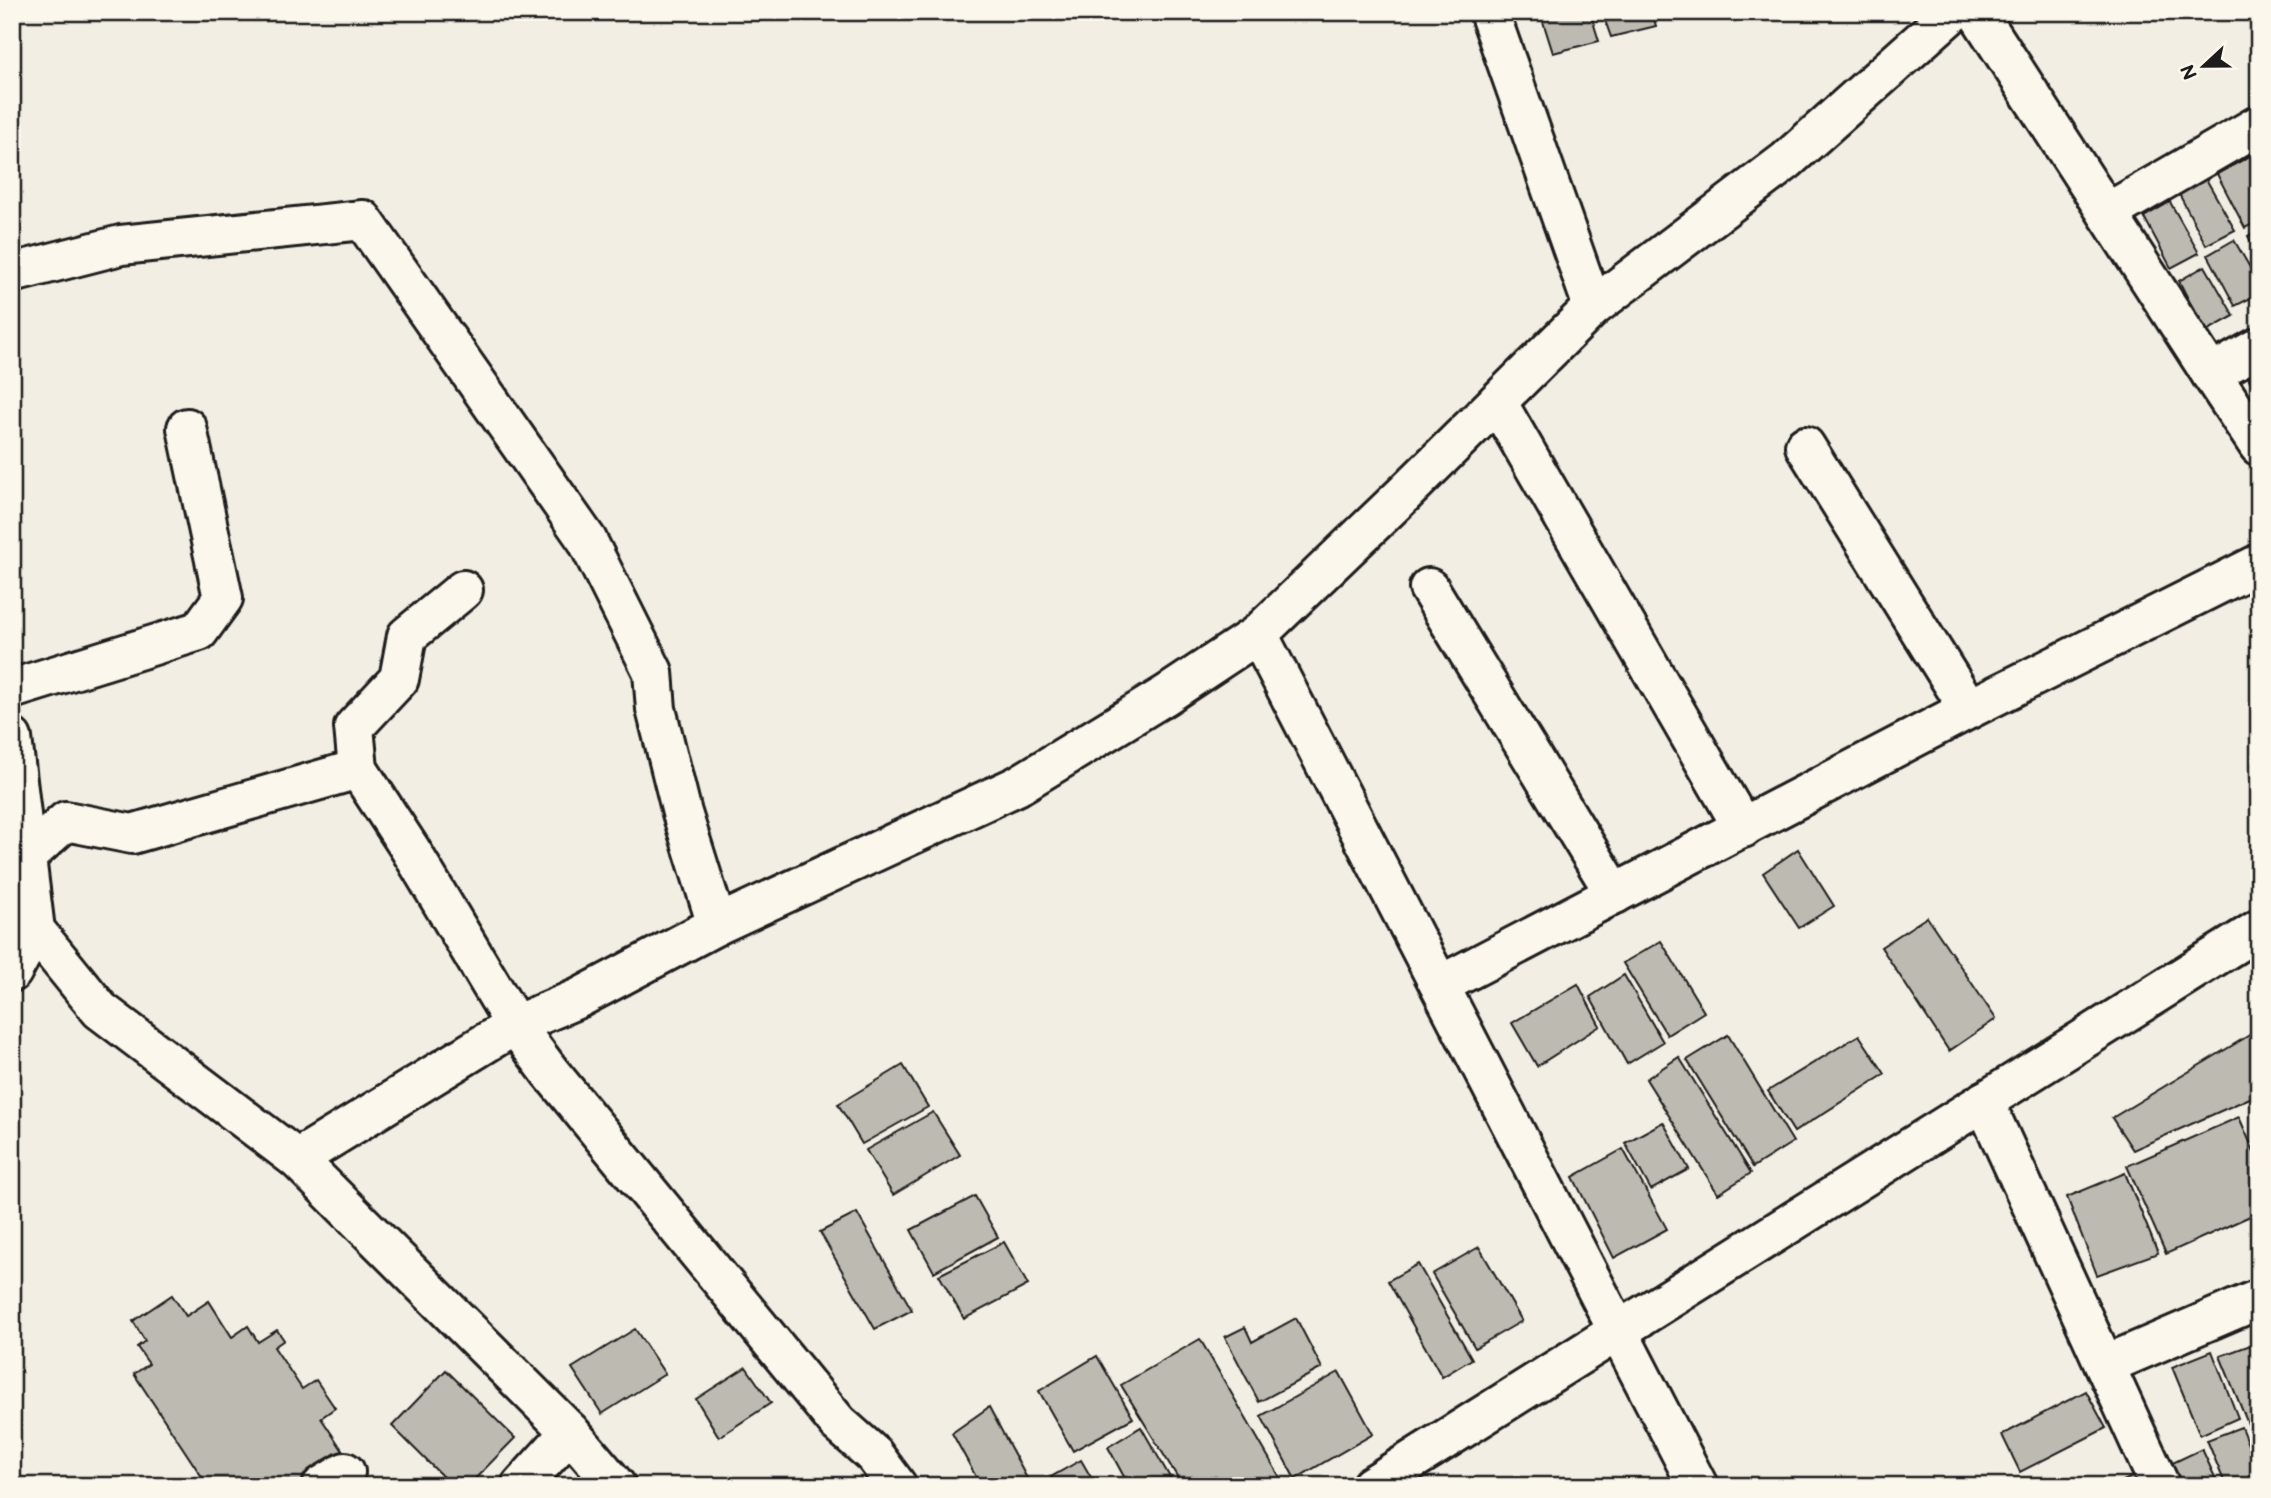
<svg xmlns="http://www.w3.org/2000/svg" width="2271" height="1498" font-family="'Balsamiq Sans',sans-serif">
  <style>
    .building { fill: #bdbab1; stroke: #1c1c1c; stroke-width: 2 }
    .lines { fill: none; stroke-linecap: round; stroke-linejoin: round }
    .minor-casing { stroke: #1c1c1c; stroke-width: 44 }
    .major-casing { stroke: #1c1c1c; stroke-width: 44 }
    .minor { stroke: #fbf7ec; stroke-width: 38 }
    .major { stroke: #fbf7ec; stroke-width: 38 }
  </style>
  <rect width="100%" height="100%" fill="#f2eee4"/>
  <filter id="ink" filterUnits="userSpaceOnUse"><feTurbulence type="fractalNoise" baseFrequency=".0143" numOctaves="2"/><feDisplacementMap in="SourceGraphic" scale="14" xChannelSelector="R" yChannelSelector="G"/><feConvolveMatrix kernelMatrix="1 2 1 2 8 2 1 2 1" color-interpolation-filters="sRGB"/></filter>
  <g filter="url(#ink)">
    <g class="building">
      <polygon points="1540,12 1590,12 1599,41 1553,53"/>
      <polygon points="1602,12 1652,12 1656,26 1611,37"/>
      <polygon points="2259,151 2259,221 2245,228 2217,174"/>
      <polygon points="2206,179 2235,230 2206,245 2179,194"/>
      <polygon points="2170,202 2199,253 2171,268 2144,217"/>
      <polygon points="2259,230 2259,257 2248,236"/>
      <polygon points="2234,240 2259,283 2259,294 2235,306 2208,255"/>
      <polygon points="2205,266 2234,316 2205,332 2179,281"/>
      <polygon points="2259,373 2259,397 2249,379"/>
      <polygon points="1798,849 1834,906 1799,928 1763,873"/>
      <polygon points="1927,917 1996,1019 1949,1051 1881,947"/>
      <polygon points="1661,941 1704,1012 1667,1035 1623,963"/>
      <polygon points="1624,975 1663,1042 1627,1064 1590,997"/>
      <polygon points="1578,984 1600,1026 1537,1066 1512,1023"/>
      <polygon points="2258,1030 2259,1094 2133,1150 2112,1118"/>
      <polygon points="1728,1035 1793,1142 1753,1167 1687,1060"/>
      <polygon points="1859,1035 1885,1074 1794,1132 1768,1091"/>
      <polygon points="1679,1057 1751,1173 1718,1194 1646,1079"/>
      <polygon points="903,1065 928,1107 862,1144 838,1104"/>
      <polygon points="933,1112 960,1155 893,1195 866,1150"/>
      <polygon points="2239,1117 2259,1163 2259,1212 2166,1254 2127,1166"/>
      <polygon points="1663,1122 1689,1169 1651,1190 1625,1143"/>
      <polygon points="1623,1149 1667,1229 1614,1258 1573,1177"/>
      <polygon points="2125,1173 2158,1253 2097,1275 2067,1197"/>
      <polygon points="975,1196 998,1237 934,1272 911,1230"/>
      <polygon points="857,1213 912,1310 875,1329 820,1232"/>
      <polygon points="1004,1242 1028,1285 964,1319 939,1275"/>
      <polygon points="1479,1247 1522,1321 1475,1348 1432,1274"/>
      <polygon points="1418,1264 1472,1359 1442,1377 1388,1281"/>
      <polygon points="172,1295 186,1316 209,1301 232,1337 248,1326 258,1342 277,1330 284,1340 274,1347 302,1389 316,1380 335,1408 321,1418 347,1457 304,1486 208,1486 134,1374 149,1364 137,1347 145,1341 133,1321"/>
      <polygon points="1296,1318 1322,1368 1259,1402 1225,1337 1245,1327 1252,1342"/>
      <polygon points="635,1329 665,1374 602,1414 572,1368"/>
      <polygon points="1200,1339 1285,1486 1183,1486 1121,1385"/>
      <polygon points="2259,1342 2259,1419 2248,1424 2220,1356"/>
      <polygon points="2212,1351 2238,1418 2200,1435 2172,1367"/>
      <polygon points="1097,1356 1133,1418 1073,1451 1039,1391"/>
      <polygon points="746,1367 771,1403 719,1437 696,1399"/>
      <polygon points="446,1370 515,1438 468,1486 452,1486 392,1426"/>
      <polygon points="1339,1372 1373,1434 1295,1479 1261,1416"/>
      <polygon points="2086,1391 2106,1428 2020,1472 2002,1435"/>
      <polygon points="989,1407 1031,1486 981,1486 952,1433"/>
      <polygon points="1141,1427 1175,1486 1129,1486 1108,1447"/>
      <polygon points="2241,1427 2259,1472 2259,1486 2226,1486 2207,1440"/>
      <polygon points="2202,1449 2219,1486 2170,1486 2162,1468"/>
      <polygon points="1081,1460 1096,1486 1056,1486 1051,1477"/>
      <polygon points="2144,1471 2151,1486 2113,1486"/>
    </g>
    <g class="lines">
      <defs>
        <g id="minor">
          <polyline points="1489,12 1593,307"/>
          <polyline points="1977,12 2211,374"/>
          <polyline points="2107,213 2259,125"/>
          <polyline points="12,273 121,245 363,220 587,540 653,672 656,709 682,813 717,925 579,998 515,1025 410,849 358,769 354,727 399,679 407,636 463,590"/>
          <polyline points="2259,347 2211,374 2259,446"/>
          <polyline points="1497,402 1743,828"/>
          <polyline points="1429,588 1615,894"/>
          <polyline points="1258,634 1698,1486"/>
          <polyline points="12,689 199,631 223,598 187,428"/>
          <polyline points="1969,709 2259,564"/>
          <polyline points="12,738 26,857"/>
          <polyline points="358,769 132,834 66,821 26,857 35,930 100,1010 297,1159 515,1025 550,1072 838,1423 874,1455 897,1486"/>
          <polyline points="717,925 1017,786 1166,695 1258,634 1403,495 1593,307 1786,161 1953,12"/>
          <polyline points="12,972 35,930"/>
          <polyline points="1440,985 1969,709 1805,446"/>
          <polyline points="1984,1101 2160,1486"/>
          <polyline points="297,1159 570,1432 616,1486"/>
          <polyline points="2105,1365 2259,1299"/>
          <polyline points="322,1486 345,1472"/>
          <polyline points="521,1486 570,1432"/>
        </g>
        <polyline id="major" points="1371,1486 2259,929"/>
      </defs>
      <use href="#minor" class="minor-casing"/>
      <use href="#major" class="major-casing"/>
      <use href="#minor" class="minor"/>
      <use href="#major" class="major"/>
    </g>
  </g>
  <rect width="2271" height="1498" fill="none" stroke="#fbf7ec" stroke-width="42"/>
  <rect x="21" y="21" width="2229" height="1456" fill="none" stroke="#1c1c1c" stroke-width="2.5" filter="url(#ink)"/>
  <g transform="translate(2204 66) rotate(248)" stroke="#fbf7ec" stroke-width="5" paint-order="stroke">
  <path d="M0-5L12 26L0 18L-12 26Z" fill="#1c1c1c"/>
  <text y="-10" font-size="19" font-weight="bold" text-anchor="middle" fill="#1c1c1c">N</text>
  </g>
</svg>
